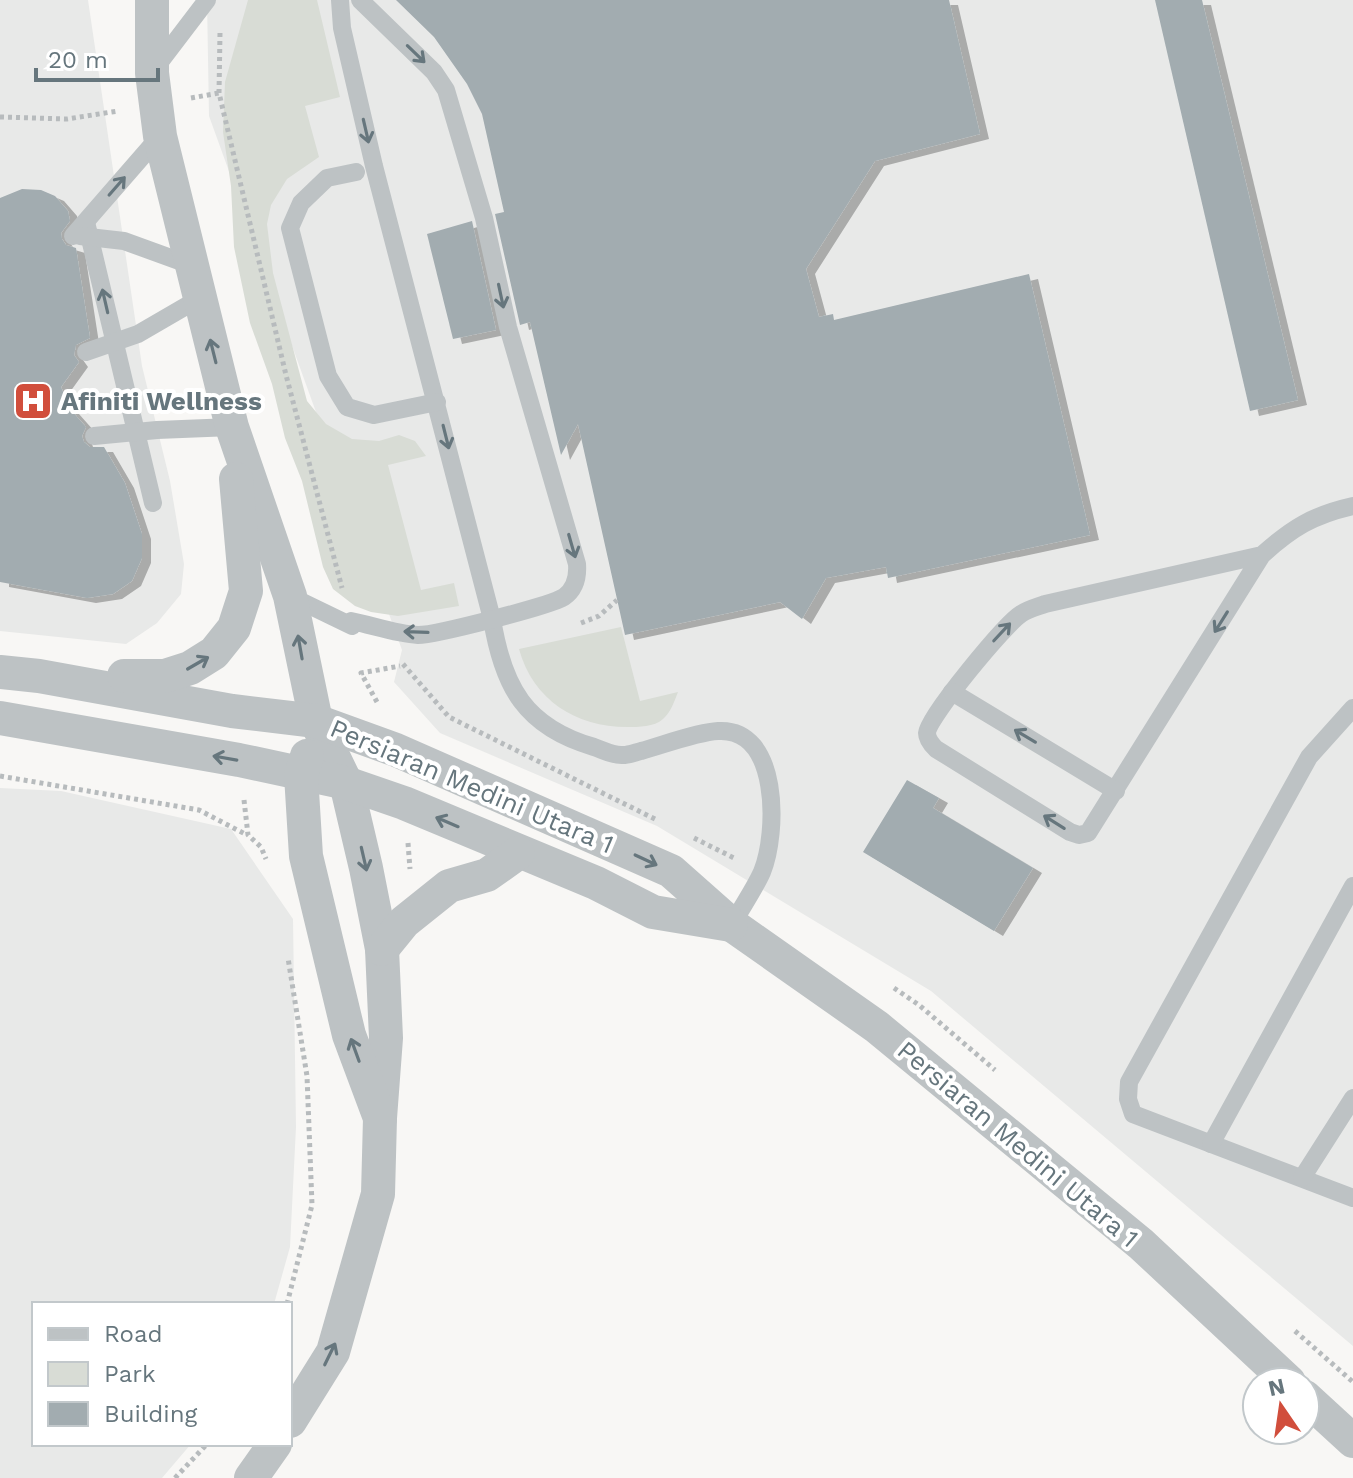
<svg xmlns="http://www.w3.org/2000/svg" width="1353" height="1478" font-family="'Work Sans',sans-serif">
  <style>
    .built { fill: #e8e9e8 }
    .green { fill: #d8dcd5 }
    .building { fill: #a2acb0; filter: url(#shadow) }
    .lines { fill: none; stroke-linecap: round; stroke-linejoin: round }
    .path { stroke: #b7bbbd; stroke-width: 5; stroke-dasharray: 4 4; stroke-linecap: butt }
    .service { stroke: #bdc2c4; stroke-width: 18 }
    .minor { stroke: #bdc2c4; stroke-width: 34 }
    .oneway { stroke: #66767d }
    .labels { text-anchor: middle; stroke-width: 8; stroke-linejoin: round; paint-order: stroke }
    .poi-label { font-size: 26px; font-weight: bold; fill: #66767d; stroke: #fff; text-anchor: start }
    .street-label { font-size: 26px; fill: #66767d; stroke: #fff }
  </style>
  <defs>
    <filter id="shadow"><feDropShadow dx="9" dy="5" stdDeviation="0" flood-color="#0004"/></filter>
  </defs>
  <rect width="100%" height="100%" fill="#f8f7f5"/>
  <g class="built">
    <polygon points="0,0 88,0 142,366 170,481 184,564 181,594 157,623 126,644 0,631"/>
    <polygon points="207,0 1353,0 1353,1346 931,991 657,826 440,733 394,682 402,650 209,116"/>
    <polygon points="0,788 61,791 231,829 293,919 296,1127 290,1247 274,1304 34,1304 34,1444 191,1444 162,1478 0,1478"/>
  </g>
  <g class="green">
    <polygon points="248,0 317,0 340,97 305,106 319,157 287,179 271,205 267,224 273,273 307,401 326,424 352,439 379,441 399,435 415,441 426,456 388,465 421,590 454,583 459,606 398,616 371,612 355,606 333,589 323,567 302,481 285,438 272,384 250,323 234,247 231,186 223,132 225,82"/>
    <path d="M621 627 640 701 678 692C674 702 671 712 663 719 654 727 639 727 627 727 576 727 533 700 519 649Z"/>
  </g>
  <g class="building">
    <polygon points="396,0 949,0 980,134 875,161 806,269 819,317 833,314 834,320 1029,274 1090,535 888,578 886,567 826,578 802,619 780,602 625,635 578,424 561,455 530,322 520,325 495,214 504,212 482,114 467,84 434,37"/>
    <polygon points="1155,0 1202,0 1298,400 1250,411"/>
    <polygon points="22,189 41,190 55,196 68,211 70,221 61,233 62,239 66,245 76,248 90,338 76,345 74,355 79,362 61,387 70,409 86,427 82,436 84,442 90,447 104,447 125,483 142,534 142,558 132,581 113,594 87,598 0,582 0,198"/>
    <polygon points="472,221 496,330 453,339 427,234"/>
    <polygon points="907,780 939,798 933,808 1033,868 994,931 863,852"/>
  </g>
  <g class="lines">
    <g class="path">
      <polyline points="220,33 219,93 286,375 342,588"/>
      <polyline points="191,98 219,93"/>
      <polyline points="0,117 67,119 118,111"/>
      <polyline points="581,623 599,616 617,600"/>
      <polyline points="403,664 449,717 657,820"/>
      <polyline points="377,702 361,673 400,666"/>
      <polyline points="0,776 199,810 247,835"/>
      <polyline points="244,800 248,835 261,847 266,859"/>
      <polyline points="694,838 736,859"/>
      <polyline points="408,843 410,869"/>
      <polyline points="894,988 919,1005 995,1070"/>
      <polyline points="287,1304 312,1205 307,1076 288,958"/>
      <polyline points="1295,1331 1353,1382"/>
      <polyline points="175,1478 207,1444"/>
    </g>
    <g class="service">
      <path d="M340 0 342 28 374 166 492 619C503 687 525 727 594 747 603 750 614 756 623 755 629 755 636 752 641 751 663 745 697 732 718 731 780 727 778 833 762 872 754 890 741 908 732 925"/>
      <polyline points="156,67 207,0"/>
      <polyline points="356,172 327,178 301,203 290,228 328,376 347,407 374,415 437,402"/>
      <polyline points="86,222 153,503"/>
      <polyline points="73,236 160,136"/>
      <polyline points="80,236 124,241 193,266"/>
      <polyline points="86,352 138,334 200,298"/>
      <polyline points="94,436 157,430 232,427"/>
      <path d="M1262 555 1045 604C1037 607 1028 609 1021 614 1006 623 928 717 927 733 927 739 932 745 936 749L1070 832 1079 835 1088 833 1262 555C1292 528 1313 515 1353 506"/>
      <path d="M290 596 352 626 351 621C372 625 396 634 418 635 436 635 549 606 564 597 575 589 578 577 577 564L508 327 484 218 446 90 434 72 360 0"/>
      <polyline points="952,692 1116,791"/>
      <polyline points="1353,708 1309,757 1129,1082 1128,1099 1133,1114 1353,1198"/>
      <polyline points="1211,1144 1353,886"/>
      <polyline points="1302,1178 1353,1098"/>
    </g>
    <g class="minor">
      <polyline points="152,0 152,73 160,136 232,427 290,596 316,721 346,783 366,868 382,949 386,1038 380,1118"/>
      <polyline points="0,672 39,676 232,711 316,721 396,750 671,871 732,925 877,1027 1141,1244 1289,1382"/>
      <polyline points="124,676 165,676 190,668 214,653 234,628 246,591 236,479"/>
      <polyline points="0,718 239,760 346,783 404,803 596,883 653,912 731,925"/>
      <polyline points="382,949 404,922 449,886 487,875 518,853"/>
      <polyline points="1305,1397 1353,1441"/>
      <polyline points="290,1421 333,1352 378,1194 380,1118 349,1035 306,856 301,775 307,756"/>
      <polyline points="251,1478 275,1444"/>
    </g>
  </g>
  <defs><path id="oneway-shaft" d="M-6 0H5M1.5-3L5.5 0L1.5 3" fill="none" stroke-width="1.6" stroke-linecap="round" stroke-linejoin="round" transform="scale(2)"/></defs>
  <g class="oneway">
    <use href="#oneway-shaft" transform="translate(416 54) rotate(44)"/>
    <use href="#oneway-shaft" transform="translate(366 131) rotate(77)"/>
    <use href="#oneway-shaft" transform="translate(117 186) rotate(-49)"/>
    <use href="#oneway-shaft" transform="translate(501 296) rotate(78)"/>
    <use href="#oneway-shaft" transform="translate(105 301) rotate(-103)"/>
    <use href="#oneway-shaft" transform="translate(213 351) rotate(-104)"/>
    <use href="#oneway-shaft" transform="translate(446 437) rotate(76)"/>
    <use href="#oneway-shaft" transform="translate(572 546) rotate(74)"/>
    <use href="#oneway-shaft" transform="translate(1221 622) rotate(122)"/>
    <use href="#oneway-shaft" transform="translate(416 632) rotate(-178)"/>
    <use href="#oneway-shaft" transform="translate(1002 632) rotate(-47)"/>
    <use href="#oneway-shaft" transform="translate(300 647) rotate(-100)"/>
    <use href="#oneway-shaft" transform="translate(198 663) rotate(-30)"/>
    <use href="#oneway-shaft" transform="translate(1025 736) rotate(-149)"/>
    <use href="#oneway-shaft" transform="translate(225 758) rotate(-170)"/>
    <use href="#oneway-shaft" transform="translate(447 822) rotate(-157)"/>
    <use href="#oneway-shaft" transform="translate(1054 822) rotate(-148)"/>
    <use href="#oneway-shaft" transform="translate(364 859) rotate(77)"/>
    <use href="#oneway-shaft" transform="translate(646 860) rotate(25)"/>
    <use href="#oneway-shaft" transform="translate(355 1050) rotate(-110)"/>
    <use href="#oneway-shaft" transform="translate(330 1354) rotate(-64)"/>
  </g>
  <defs>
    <symbol id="hospital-square" viewBox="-11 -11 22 22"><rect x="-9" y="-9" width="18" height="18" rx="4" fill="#d14e3c" stroke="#fff"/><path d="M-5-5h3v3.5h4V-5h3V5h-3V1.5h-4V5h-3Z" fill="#fff"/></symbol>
  </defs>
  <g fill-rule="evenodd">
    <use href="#hospital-square" x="11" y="379" width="44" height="44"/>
  </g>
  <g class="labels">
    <g class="poi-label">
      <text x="61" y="410">Afiniti Wellness</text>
    </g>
    <g class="street-label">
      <text transform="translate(472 786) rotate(23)" y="9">Persiaran Medini Utara 1</text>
      <text transform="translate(1018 1144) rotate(40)" y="9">Persiaran Medini Utara 1</text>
    </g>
  </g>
  <rect x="32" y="1302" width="260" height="144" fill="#ffffff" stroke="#c2c8cb" stroke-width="2"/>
  <rect x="48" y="1328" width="40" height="12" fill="#bdc2c4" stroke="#c2c8cb" stroke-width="2"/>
  <text x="104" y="1342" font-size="24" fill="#66767d">Road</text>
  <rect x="48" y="1362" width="40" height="24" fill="#d8dcd5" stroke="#c2c8cb" stroke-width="2"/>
  <text x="104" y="1382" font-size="24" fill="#66767d">Park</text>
  <rect x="48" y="1402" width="40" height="24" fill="#a2acb0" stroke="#c2c8cb" stroke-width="2"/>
  <text x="104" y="1422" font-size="24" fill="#66767d">Building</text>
  <g transform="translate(1281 1406) rotate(347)"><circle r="38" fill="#ffffff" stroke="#c2c8cb" stroke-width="2"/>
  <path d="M0-6L14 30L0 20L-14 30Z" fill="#d14e3c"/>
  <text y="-12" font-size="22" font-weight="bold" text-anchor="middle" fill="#66767d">N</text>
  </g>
  <path d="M36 68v12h122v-12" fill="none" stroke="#66767d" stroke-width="4"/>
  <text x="48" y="68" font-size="24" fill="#66767d" stroke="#ffffff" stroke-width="6" paint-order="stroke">20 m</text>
</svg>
